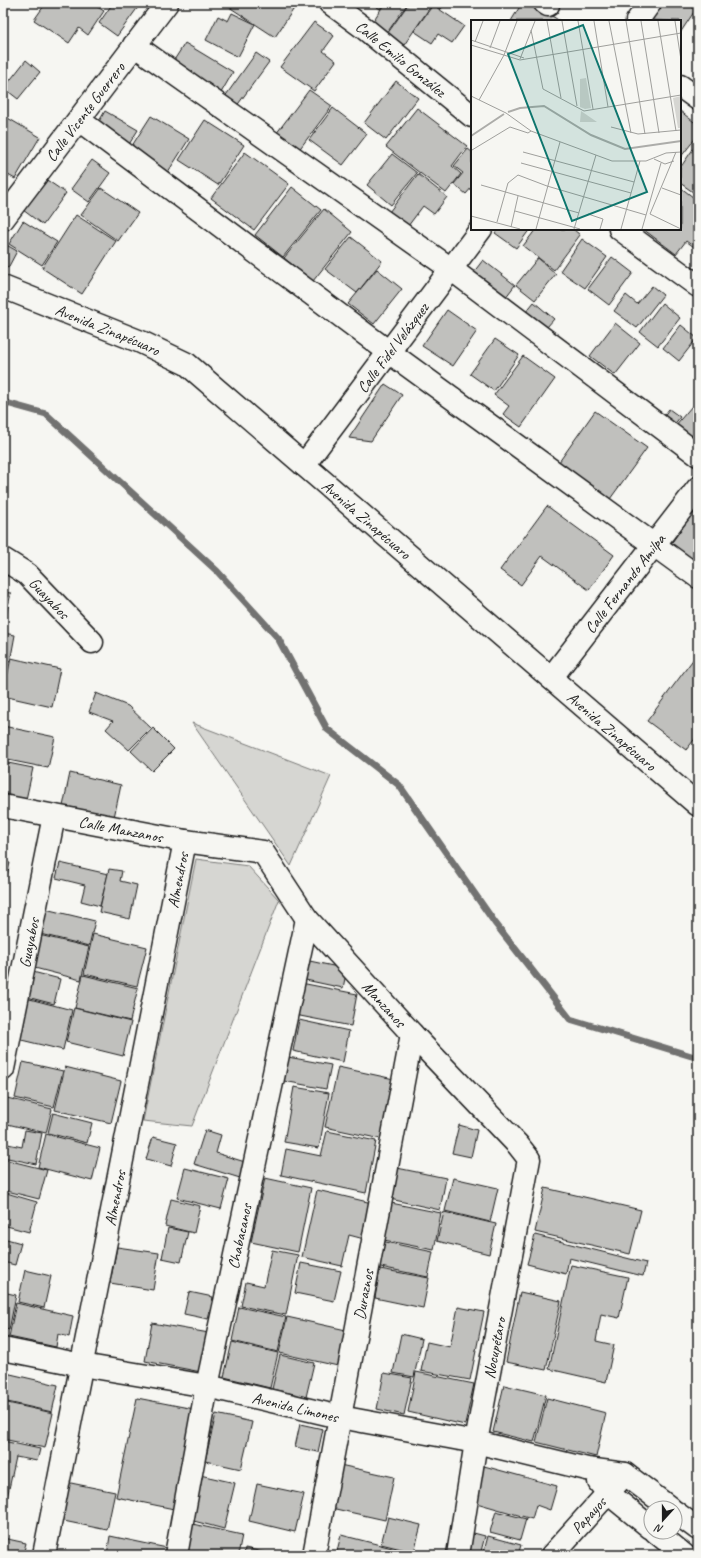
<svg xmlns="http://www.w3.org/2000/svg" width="701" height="1558" font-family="Caveat,sans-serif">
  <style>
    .green { fill: #d6d6d2; stroke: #797977 }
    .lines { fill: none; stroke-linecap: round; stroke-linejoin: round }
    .stream { stroke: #727271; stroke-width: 7 }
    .building { fill: #c0c0bd; stroke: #1c1c1c }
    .street-casing { stroke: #1c1c1c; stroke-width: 25 }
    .street { stroke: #f6f6f2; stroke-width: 22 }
    .labels { text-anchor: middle; stroke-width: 3.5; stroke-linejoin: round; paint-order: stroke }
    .street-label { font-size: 16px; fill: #1c1c1c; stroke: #f6f6f2 }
    .inset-river { fill: none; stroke: #acaca9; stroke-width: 2 }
    .inset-road { fill: none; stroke: #9f9f9c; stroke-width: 1 }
    .view { fill: #0f766e; fill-opacity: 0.15; stroke: #0f766e; stroke-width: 2 }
    .inset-edge { fill: none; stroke: #1c1c1c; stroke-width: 2 }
  </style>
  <rect width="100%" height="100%" fill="#f6f6f2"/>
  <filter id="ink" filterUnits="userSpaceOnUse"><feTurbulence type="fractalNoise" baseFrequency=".025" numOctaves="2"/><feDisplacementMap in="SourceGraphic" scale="8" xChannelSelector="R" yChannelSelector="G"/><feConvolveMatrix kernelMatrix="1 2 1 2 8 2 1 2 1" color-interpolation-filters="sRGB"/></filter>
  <g filter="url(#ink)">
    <g class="green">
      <polygon points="192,723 331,776 291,866"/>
      <polygon points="196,859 248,866 279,900 192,1126 143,1121"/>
    </g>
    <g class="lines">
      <polyline class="stream" points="3,402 46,414 217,571 278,638 327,729 399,785 495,923 570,1019 698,1058"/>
    </g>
    <g class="building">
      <polygon points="46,3 91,3 104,11 88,35 79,28 69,43 34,20"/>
      <polygon points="113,3 141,3 117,36 99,23"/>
      <polygon points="223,3 296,3 297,4 275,37"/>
      <polygon points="371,3 385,3 380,9"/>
      <polygon points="385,3 408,3 384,37 369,27"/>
      <polygon points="409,3 433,3 402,48 385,37"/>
      <polygon points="433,3 446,3 441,9"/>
      <polygon points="522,3 531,3 560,21 511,21"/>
      <polygon points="661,3 698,3 698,6 680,33 680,21 649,20"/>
      <polygon points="433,5 464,26 452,43 438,34 432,43 414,31"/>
      <polygon points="232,13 255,24 238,57 206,40 218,16 228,21"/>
      <polygon points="314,22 334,36 323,51 336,61 314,91 280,67"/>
      <polygon points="185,43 233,72 218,98 169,68"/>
      <polygon points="256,53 269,62 236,107 224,98"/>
      <polygon points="26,60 40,72 18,99 4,88"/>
      <polygon points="396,81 418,98 386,140 364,123"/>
      <polygon points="309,90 332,106 298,151 276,134"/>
      <polygon points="333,108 367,134 343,165 309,140"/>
      <polygon points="417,108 467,146 452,166 461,174 446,193 386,147"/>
      <polygon points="105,111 138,130 126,149 94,130"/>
      <polygon points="680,111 698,125 698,135 680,158"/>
      <polygon points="151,116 189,139 166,175 128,152"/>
      <polygon points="6,117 40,137 15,179 3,172 3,122"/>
      <polygon points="205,120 244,145 218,185 179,160"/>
      <polygon points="698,142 698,184 693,192 680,183 680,168"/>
      <polygon points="468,149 472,152 472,187 466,194 454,184 463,173 454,166"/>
      <polygon points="245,152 289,184 254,230 211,198"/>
      <polygon points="392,154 417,173 391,205 367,185"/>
      <polygon points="92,160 110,173 89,202 71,189"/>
      <polygon points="418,174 447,197 434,214 423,206 405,230 386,216"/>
      <polygon points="41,176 66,193 43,225 19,207"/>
      <polygon points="292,187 321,210 283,257 255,235"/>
      <polygon points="680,187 698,201 698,250 686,241 676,254 643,229 680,229"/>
      <polygon points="101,188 138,213 118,241 81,215"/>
      <polygon points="324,209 352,232 313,281 284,258"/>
      <polygon points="76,215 116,241 82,294 42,268"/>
      <polygon points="23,221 57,242 42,265 9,244"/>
      <polygon points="498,229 530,229 516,248 495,233"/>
      <polygon points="536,229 573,229 580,235 554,270 523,246"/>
      <polygon points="351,237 382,261 357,293 325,269"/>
      <polygon points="582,239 607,257 585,288 560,271"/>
      <polygon points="3,243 17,251 8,268 3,265"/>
      <polygon points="612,257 633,273 609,305 588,289"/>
      <polygon points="538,258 556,274 535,300 516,285"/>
      <polygon points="483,260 515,285 502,302 470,277"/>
      <polygon points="377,269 402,289 374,324 348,304"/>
      <polygon points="652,286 663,295 637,328 614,311 626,295 637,304"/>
      <polygon points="534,302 554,319 540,335 521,318"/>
      <polygon points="662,303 680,318 658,346 640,332"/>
      <polygon points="447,310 477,331 453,366 422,346"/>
      <polygon points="615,323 640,343 615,375 590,356"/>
      <polygon points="681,325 697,338 679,361 663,348"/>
      <polygon points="495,339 519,355 494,391 470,374"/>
      <polygon points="523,356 555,379 521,427 503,414 509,406 494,395"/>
      <polygon points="385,384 402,395 371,441 349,438"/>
      <polygon points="692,406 698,411 698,443 675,426"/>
      <polygon points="669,409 680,417 671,429 660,421"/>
      <polygon points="595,411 647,448 610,499 559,462"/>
      <polygon points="698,505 698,569 668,548"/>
      <polygon points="547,506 614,555 589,590 542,556 521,585 500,570"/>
      <polygon points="3,592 11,593 5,620 3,619"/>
      <polygon points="3,633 15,635 10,662 3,661"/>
      <polygon points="698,653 698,735 686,750 647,721"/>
      <polygon points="11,658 60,669 52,707 3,696"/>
      <polygon points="3,662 8,663 3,688"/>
      <polygon points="96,693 128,706 151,728 129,750 106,729 113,721 89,712"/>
      <polygon points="3,726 55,737 48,768 3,759"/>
      <polygon points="153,728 174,749 152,771 131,751"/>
      <polygon points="3,762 33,768 25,804 3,799"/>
      <polygon points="70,773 121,785 113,822 62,811"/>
      <polygon points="3,862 10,863 3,891"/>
      <polygon points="60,863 108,874 100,906 81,901 85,885 56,878"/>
      <polygon points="109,869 122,871 120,881 137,885 130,919 99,912"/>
      <polygon points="41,908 95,921 89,946 36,933"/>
      <polygon points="35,934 89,947 81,980 27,966"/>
      <polygon points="93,934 147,947 137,986 84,974"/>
      <polygon points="305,960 347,969 343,988 301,979"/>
      <polygon points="29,971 60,979 54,1004 23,996"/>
      <polygon points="83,975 138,988 130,1021 75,1008"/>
      <polygon points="301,983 357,994 351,1026 295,1015"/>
      <polygon points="22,997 72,1010 63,1050 13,1038"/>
      <polygon points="74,1008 131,1022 123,1056 66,1042"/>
      <polygon points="299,1020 349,1031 343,1062 293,1051"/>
      <polygon points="288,1057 331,1065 326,1089 284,1081"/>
      <polygon points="23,1062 63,1071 54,1107 15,1098"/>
      <polygon points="65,1067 121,1081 111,1123 55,1110"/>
      <polygon points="338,1067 394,1079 381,1139 325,1127"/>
      <polygon points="294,1087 329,1093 319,1148 284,1142"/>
      <polygon points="7,1098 52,1109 46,1133 3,1123 3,1114"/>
      <polygon points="53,1113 92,1123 87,1143 48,1133"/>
      <polygon points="459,1125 477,1130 471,1157 452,1153"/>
      <polygon points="25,1130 42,1133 36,1164 3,1157 3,1143 22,1147"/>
      <polygon points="205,1130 221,1135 216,1153 245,1162 240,1178 194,1164"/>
      <polygon points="327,1131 376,1141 366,1193 281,1175 286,1149 321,1156"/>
      <polygon points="46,1134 100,1148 92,1181 38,1167"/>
      <polygon points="153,1137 177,1143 171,1166 146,1159"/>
      <polygon points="3,1159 47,1170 39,1199 3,1190"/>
      <polygon points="185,1168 229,1179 221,1209 177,1198"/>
      <polygon points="397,1168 446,1178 440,1210 390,1199"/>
      <polygon points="265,1178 311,1188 298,1252 251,1242"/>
      <polygon points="453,1178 498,1188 490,1222 445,1211"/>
      <polygon points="545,1188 641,1210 630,1254 535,1232"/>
      <polygon points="317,1190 372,1203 364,1239 349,1235 342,1266 302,1257"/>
      <polygon points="3,1192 37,1202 29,1232 3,1225"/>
      <polygon points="171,1199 200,1206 194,1233 165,1226"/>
      <polygon points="391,1203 441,1213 434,1250 384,1240"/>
      <polygon points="444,1212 496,1224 489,1254 437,1241"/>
      <polygon points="168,1228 188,1232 181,1262 162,1258"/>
      <polygon points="535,1235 646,1263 643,1276 569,1258 566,1274 527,1264"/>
      <polygon points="3,1238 21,1243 15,1265 3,1262"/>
      <polygon points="381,1241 433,1252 428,1277 376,1266"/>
      <polygon points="117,1247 159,1253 153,1290 110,1283"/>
      <polygon points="272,1250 298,1255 286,1315 241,1306 246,1282 264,1286"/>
      <polygon points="301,1263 341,1271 334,1301 295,1293"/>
      <polygon points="571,1265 628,1277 619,1318 601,1314 596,1341 614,1345 606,1382 549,1369"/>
      <polygon points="380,1269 429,1278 423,1308 375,1298"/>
      <polygon points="25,1270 51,1276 44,1308 18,1302"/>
      <polygon points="3,1292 16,1295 9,1330 3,1328"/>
      <polygon points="189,1292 213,1297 208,1319 184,1314"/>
      <polygon points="520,1292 561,1301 546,1370 506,1362"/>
      <polygon points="16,1303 73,1316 69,1337 58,1334 56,1347 9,1337"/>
      <polygon points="239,1307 286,1317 278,1352 232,1341"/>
      <polygon points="458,1307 484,1312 470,1380 421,1371 427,1342 450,1347"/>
      <polygon points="287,1317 346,1330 338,1366 279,1353"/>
      <polygon points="152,1323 209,1333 201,1372 145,1361"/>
      <polygon points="401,1334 422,1339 414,1377 393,1373"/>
      <polygon points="232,1342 278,1353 270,1388 224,1377"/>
      <polygon points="280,1355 314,1363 306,1397 272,1389"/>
      <polygon points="416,1372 474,1384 465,1425 408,1412"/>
      <polygon points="6,1373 58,1385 52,1412 3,1401 3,1384"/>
      <polygon points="384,1373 412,1378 404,1415 377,1409"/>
      <polygon points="504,1385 546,1395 534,1442 493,1432"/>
      <polygon points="137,1398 194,1409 174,1509 116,1497"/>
      <polygon points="547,1398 606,1413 596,1457 536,1442"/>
      <polygon points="3,1402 53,1413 45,1448 3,1439"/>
      <polygon points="216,1414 252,1422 241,1469 205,1461"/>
      <polygon points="300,1424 323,1429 318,1452 295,1447"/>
      <polygon points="3,1441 40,1449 37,1461 16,1457 5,1507 3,1506"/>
      <polygon points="340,1465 394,1477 385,1520 331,1508"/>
      <polygon points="484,1466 557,1486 550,1510 536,1505 532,1519 473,1502"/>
      <polygon points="200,1475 235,1483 224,1529 190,1520"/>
      <polygon points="61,1481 115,1492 107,1530 54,1519"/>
      <polygon points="257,1484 304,1494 295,1532 249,1521"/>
      <polygon points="496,1511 526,1519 520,1540 490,1532"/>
      <polygon points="388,1517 421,1525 414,1552 381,1544"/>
      <polygon points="188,1523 242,1535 238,1555 181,1555"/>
      <polygon points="466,1531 485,1536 480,1555 460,1555"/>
      <polygon points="341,1535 400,1550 399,1555 336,1555"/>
      <polygon points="110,1536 167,1548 165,1555 107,1555"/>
      <polygon points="488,1536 521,1545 518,1555 483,1555"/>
      <polygon points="3,1538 26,1543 23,1555 3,1555"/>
      <polygon points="245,1548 276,1555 244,1555"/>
    </g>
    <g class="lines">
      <defs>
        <g id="street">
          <path id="s1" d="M330 3 364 28 472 116"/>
          <polyline points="545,3 548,5"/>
          <polyline points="637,21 650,3"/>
          <polyline points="134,45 451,269 698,455"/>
          <polyline points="680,86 698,99"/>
          <polyline points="79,120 389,352 698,577"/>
          <path id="s2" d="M3 219 167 3"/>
          <polyline points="620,229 698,286"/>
          <path id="s3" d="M3 287 141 342 187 364 698 805"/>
          <path id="s4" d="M304 465 481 229"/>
          <path id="s5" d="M3 559 27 574 92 642"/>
          <path id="s6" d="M551 678 698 488"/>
          <path id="s7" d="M3 806 185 841 263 852 307 919 412 1034 518 1145 529 1159 476 1442 458 1555"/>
          <path id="s8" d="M3 1069 54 816"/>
          <path id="s9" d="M3 1349 82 1365 207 1386 340 1417 476 1442 587 1469 625 1474 670 1508"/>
          <polyline points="599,1482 608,1493 651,1528"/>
          <polyline points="675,1512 698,1529"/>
          <polyline points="656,1532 684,1555"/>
          <path id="s10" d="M44 1555 185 841"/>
          <path id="s11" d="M176 1555 207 1386 307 919"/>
          <path id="s12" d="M314 1555 412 1034"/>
          <path id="s13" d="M552 1555 625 1474"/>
        </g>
      </defs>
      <use href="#street" class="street-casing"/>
      <use href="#street" class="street"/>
    </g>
  </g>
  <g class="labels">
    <g class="street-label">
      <text dy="6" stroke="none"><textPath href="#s1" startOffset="90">Calle Emilio González</textPath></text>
      <text dy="6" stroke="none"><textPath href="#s2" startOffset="135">Calle Vicente Guerrero</textPath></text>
      <text dy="6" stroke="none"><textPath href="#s3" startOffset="113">Avenida Zinapécuaro</textPath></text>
      <text dy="6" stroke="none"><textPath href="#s4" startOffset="147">Calle Fidel Velázquez</textPath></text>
      <text dy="6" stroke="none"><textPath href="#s3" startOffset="437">Avenida Zinapécuaro</textPath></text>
      <text dy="6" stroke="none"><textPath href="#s6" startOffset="120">Calle Fernando Amilpa</textPath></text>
      <text dy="6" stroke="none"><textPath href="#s5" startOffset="61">Guayabos</textPath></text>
      <text dy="6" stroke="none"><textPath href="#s3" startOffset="761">Avenida Zinapécuaro</textPath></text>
      <text dy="6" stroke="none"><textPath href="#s7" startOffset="120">Calle Manzanos</textPath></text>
      <text dy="6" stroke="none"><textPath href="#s10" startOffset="688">Almendros</textPath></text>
      <text dy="6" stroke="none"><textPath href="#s8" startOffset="129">Guayabos</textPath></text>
      <text dy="6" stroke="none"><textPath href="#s7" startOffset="459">Manzanos</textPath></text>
      <text dy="6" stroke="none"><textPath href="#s10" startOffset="364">Almendros</textPath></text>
      <text dy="6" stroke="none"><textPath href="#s11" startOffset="325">Chabacanos</textPath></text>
      <text dy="6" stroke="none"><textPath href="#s12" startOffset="265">Duraznos</textPath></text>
      <text transform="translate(494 1348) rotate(-79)" y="6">Nocupétaro</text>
      <text dy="6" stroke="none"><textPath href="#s9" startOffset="298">Avenida Limones</textPath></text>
      <text dy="6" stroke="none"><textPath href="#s13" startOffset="54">Papayos</textPath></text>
    </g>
  </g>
  <g transform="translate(471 20)">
    <rect width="210" height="210" fill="#f6f6f2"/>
    <path d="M115 58 120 88 114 89 109 87V59ZM210 76V108H207L202 78ZM110 91 126 102H109Z" fill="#d6d6d2"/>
    <path class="inset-river" d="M37 92 49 88 73 86 120 115 154 129 210 121M0 116 33 94"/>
    <path class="inset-road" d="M76 1 90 78M91 1 106 86M107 1 122 89M123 1 137 87M138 1 160 113M155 1 174 114M170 1 188 113M187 1 205 111M204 1 210 40M60 10 72 69 113 91 210 75M0 20 53 38M4 22 12 1M0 25 49 40 210 13M19 28 29 1M49 39 64 1M0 76 35 93 60 111M8 80 33 35 46 1M140 107 167 114 210 110M1 130 39 107 57 113 60 111 141 141H175L195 133 210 132M52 132 163 162M205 132 179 194 210 209M183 139 194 144 203 141M50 143 160 173M10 165 108 193M191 168 210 175M44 191 109 209M117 194 132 199 129 209M0 196 49 209M26 202 37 163 47 155 76 166 175 195M40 207 47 176M65 209 89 122M103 209 125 135M150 209 169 141M171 209 190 143"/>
    <path class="view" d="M112 5 176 172 101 201 37 34Z"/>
    <rect width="210" height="210" class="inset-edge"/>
  </g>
  <rect width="701" height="1558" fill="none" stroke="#f6f6f2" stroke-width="16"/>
  <rect x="8" y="8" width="685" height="1542" fill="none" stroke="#1c1c1c" stroke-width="1.5" filter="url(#ink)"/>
  <g transform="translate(663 1520) rotate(201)"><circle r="19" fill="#f6f6f2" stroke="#9f9f9c"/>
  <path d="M0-3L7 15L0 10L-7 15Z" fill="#1c1c1c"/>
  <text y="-6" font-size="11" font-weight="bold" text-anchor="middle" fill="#1c1c1c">N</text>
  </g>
</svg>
